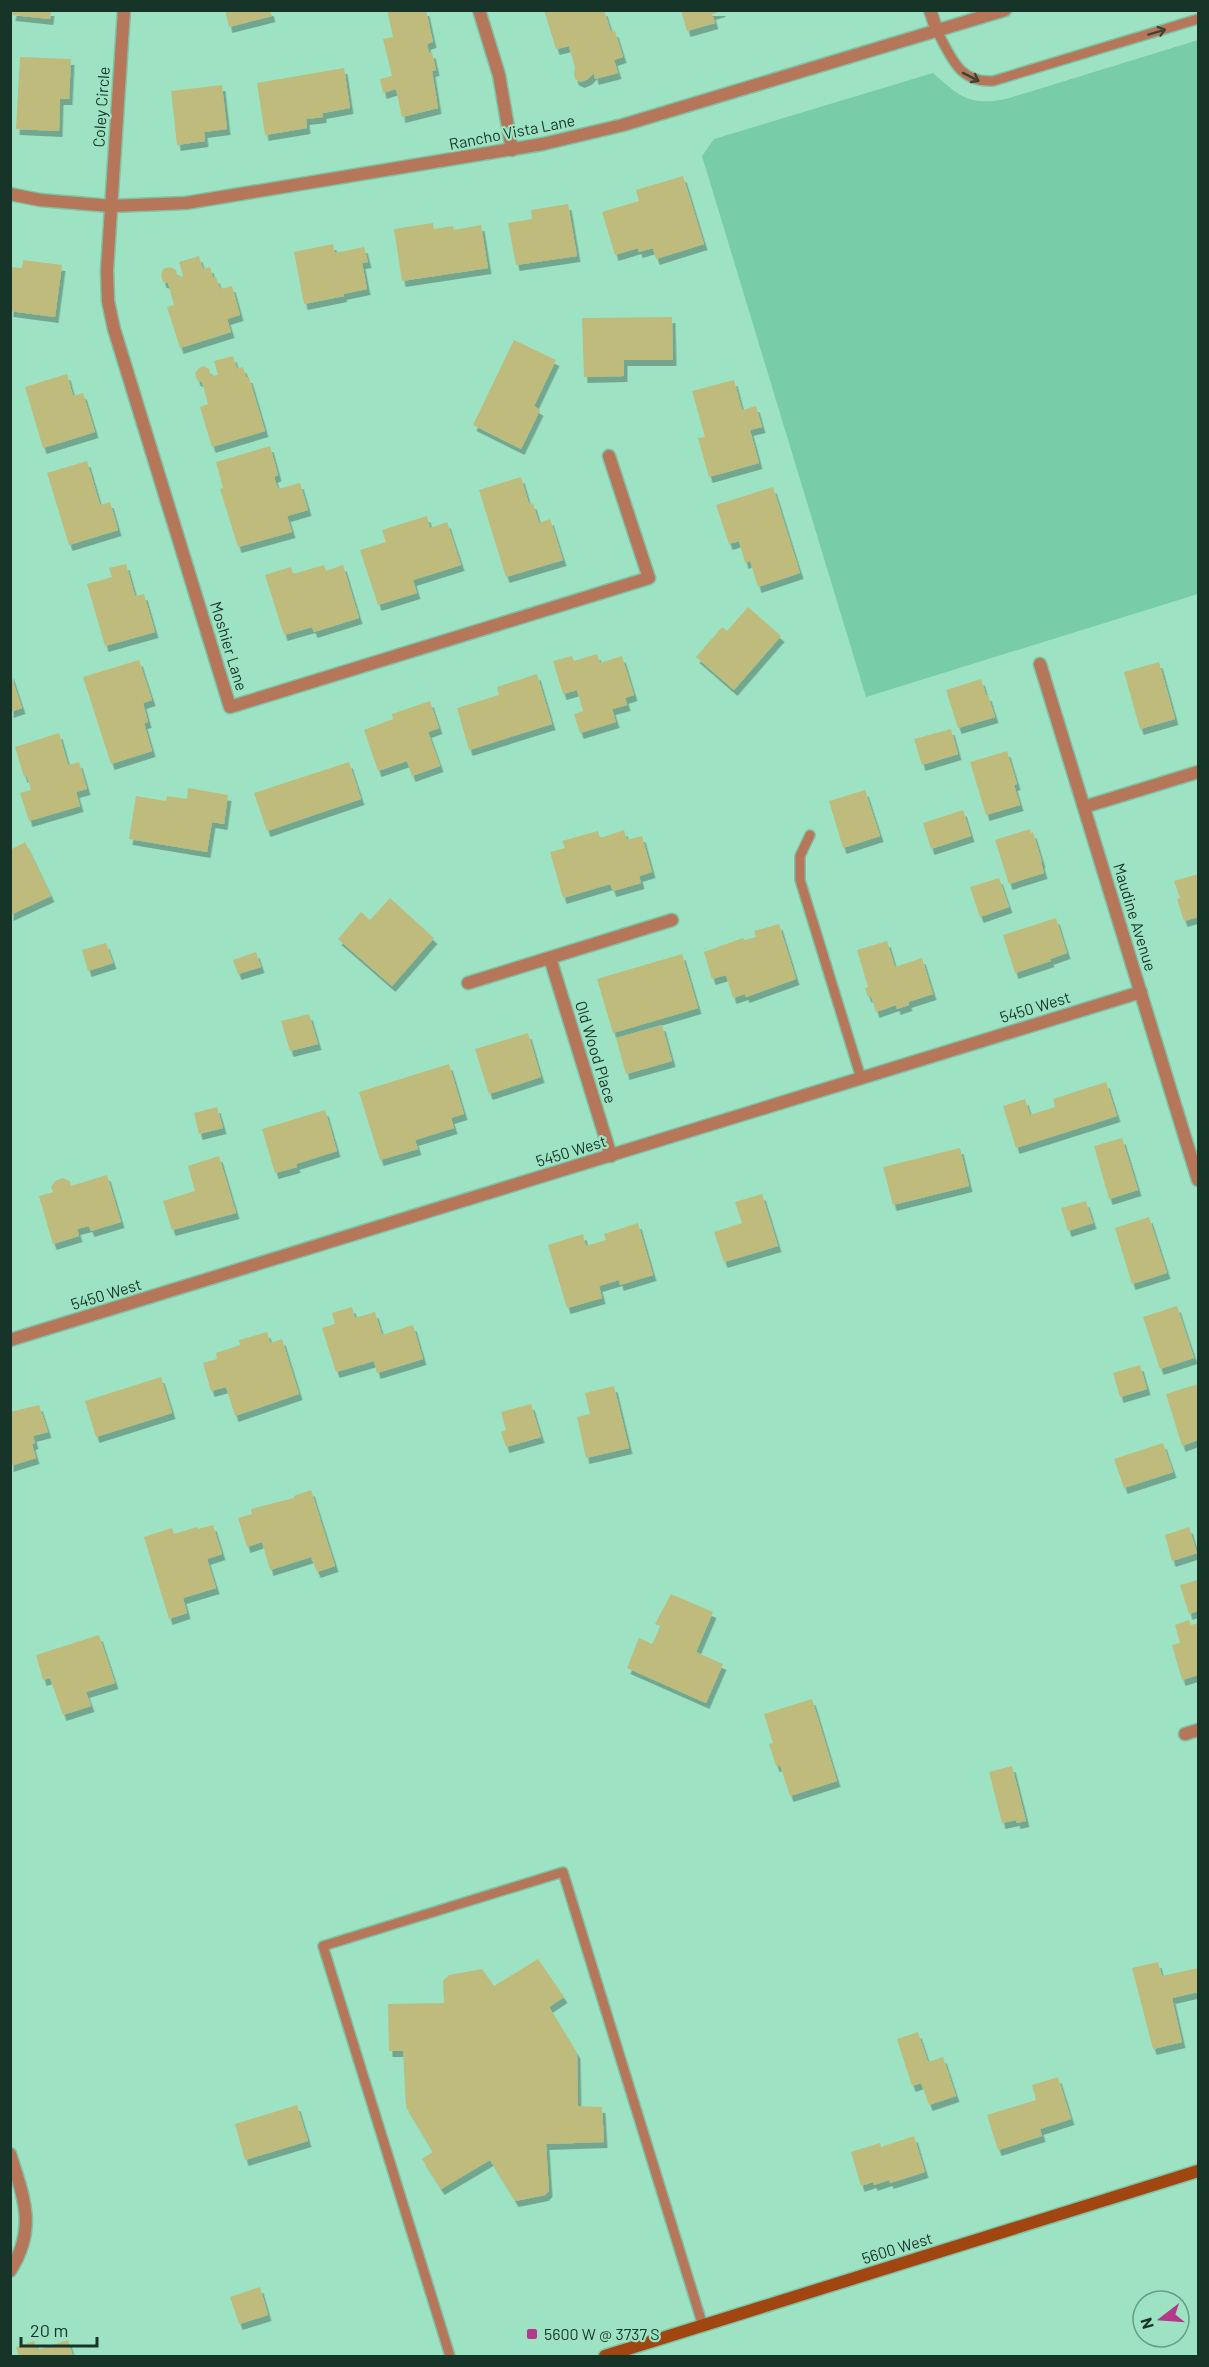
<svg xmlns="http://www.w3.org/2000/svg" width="1209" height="2367" font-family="Barlow,sans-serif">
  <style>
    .green { fill: #78cda8 }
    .building { fill: #bfbb7b; filter: url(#shadow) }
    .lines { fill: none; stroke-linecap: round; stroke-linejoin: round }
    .lane-casing { stroke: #82c0a4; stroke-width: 12 }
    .street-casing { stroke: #82c0a4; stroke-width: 15 }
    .secondary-casing { stroke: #82c0a4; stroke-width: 15 }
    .lane { stroke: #b5765a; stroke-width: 9 }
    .street { stroke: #b5765a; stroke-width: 12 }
    .secondary { stroke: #a14511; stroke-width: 12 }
    .oneway { stroke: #3e4434 }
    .poi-dot { fill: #b4398a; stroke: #9de3c3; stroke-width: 2 }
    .labels { text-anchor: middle; stroke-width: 4.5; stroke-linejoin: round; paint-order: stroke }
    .street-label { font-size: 16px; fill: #173428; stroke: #9de3c3 }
    .poi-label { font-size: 16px; fill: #173428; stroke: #9de3c3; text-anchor: start }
  </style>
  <defs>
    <filter id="shadow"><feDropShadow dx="3.5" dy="6" stdDeviation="0" flood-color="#0004"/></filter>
  </defs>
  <rect width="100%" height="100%" fill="#9de3c3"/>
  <path class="green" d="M1198 40V594L866 697 702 156 714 139 933 73C960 97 969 106 1006 99Z"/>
  <g class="building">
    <polygon points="13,10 51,10 50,19 12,15"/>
    <polygon points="225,10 270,10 272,16 229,27"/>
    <polygon points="387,10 426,10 433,42 427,44 429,53 432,52 436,70 432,71 438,108 402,117 396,89 383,93 380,79 392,76 383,39 393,37"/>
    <polygon points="544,10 604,10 611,32 615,31 623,57 614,60 618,73 595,79 594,73 588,79 581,82 575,79 574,73 575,68 569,46 556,49"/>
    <polygon points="681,10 722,10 722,11 712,14 715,23 687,31"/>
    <polygon points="20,57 71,59 69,99 60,99 59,131 16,129"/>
    <polygon points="344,68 350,108 323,113 323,117 306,119 307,128 265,135 257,83"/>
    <polygon points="222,85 227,129 204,132 205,141 177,145 171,91"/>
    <polygon points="683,176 704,244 656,259 653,248 639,252 638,248 615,255 602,212 639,201 636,190"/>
    <polygon points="568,204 577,256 516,265 508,223 532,219 531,210"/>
    <polygon points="433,223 434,229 453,226 454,230 481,225 488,268 402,281 394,229"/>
    <polygon points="333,244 335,253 364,247 368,262 362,263 367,289 343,294 344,296 304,304 294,252"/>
    <polygon points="199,256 203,269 210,267 213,278 216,277 220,289 232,286 240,315 227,319 231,332 180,348 167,307 174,305 168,283 163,282 161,275 163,269 170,267 176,270 178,277 183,276 179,262"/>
    <polygon points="23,260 62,265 55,317 10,311 10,267 22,268"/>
    <polygon points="672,317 673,360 624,360 624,376 584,377 582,318"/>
    <polygon points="514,340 556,360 534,406 540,410 521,449 473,425"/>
    <polygon points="233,356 237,369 243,367 246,377 249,377 265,431 212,447 200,407 208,404 202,382 197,380 195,373 199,368 204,366 209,369 211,376 218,375 214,361"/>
    <polygon points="67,374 73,396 83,393 95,432 43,448 25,387"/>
    <polygon points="734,380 742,410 756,406 762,427 750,430 759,463 709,477 698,438 705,437 692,391"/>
    <polygon points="270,446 278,475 274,477 278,489 300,483 308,510 287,516 292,532 238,547 220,489 223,488 216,462"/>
    <polygon points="87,461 100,505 110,502 118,530 69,545 47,473"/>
    <polygon points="521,477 529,504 533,503 539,523 550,519 563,560 506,577 479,490"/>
    <polygon points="773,487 800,573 758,587 750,561 745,563 739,541 729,544 716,505"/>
    <polygon points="427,516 430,528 447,522 461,565 413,580 417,593 378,605 360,550 386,542 382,530"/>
    <polygon points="126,564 135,596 144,594 155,632 105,646 87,584 112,577 109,568"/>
    <polygon points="324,565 326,571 343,565 359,618 314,632 312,627 284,635 265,575 291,567 293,574"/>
    <polygon points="748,607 781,636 734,690 696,657 722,627 727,631"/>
    <polygon points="597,654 600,663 622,656 634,695 625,698 627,705 612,709 616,722 580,733 574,714 583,711 577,690 563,694 553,661 572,656 574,661"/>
    <polygon points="139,660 152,700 143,703 148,722 144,723 152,751 111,764 83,677"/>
    <polygon points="1159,662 1175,719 1140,729 1124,672"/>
    <polygon points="10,672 22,708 10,712"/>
    <polygon points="537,674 552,724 469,750 457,708 499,695 497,687"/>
    <polygon points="981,679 986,695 988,695 995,717 958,728 946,690"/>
    <polygon points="430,701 439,728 428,732 440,766 412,776 407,761 378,771 364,730 393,719 392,714"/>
    <polygon points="951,729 958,754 922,765 914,739"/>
    <polygon points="59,733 68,765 79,762 87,789 76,792 80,806 29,821 20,793 31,790 27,776 24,777 15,747"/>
    <polygon points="1007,751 1017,784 1014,785 1020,805 986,815 970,762"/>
    <polygon points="349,762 361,799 267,831 254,793"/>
    <polygon points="188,788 228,795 224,824 212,822 207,852 129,839 136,796 166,801 167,796 187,799"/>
    <polygon points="865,790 880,836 843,848 829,801"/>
    <polygon points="963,810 971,836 931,849 923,823"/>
    <polygon points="1030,829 1031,833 1033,832 1042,862 1041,862 1044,873 1009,884 995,840"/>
    <polygon points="624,830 627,840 642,836 652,872 639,876 641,883 613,891 610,884 563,898 550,852 565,848 562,841 598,831 600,838"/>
    <polygon points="25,842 51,896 10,915 10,850"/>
    <polygon points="1198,874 1198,917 1184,921 1177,899 1180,898 1174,881"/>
    <polygon points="999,878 1009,907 980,917 970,887"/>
    <polygon points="390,898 434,938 392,986 338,939 361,912 370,920"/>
    <polygon points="1056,918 1067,953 1050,959 1051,961 1015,973 1003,935"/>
    <polygon points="779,924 796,979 746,997 745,994 733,998 726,975 712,979 704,952 743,938 744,940 756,937 754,931"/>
    <polygon points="887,941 895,967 922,958 933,994 908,1002 909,1005 897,1009 896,1005 876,1012 871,996 868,997 865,988 868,987 857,950"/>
    <polygon points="106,943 113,963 88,971 82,950"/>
    <polygon points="256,952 261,967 238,974 233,960"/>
    <polygon points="682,954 698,1008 613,1033 597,979"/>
    <polygon points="309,1014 318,1044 290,1051 281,1021"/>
    <polygon points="662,1025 672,1061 626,1074 616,1038"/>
    <polygon points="528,1033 541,1077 489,1094 475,1049"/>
    <polygon points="449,1064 464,1114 451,1118 454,1128 415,1140 418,1149 380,1160 359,1092"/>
    <polygon points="1106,1082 1117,1116 1016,1148 1003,1106 1025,1099 1030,1115 1055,1107 1053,1099"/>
    <polygon points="217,1107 223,1128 199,1134 194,1113"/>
    <polygon points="325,1110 337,1151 296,1164 297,1167 275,1173 262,1129"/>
    <polygon points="1122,1138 1138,1190 1109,1199 1094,1146"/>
    <polygon points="960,1148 969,1186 893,1205 883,1167"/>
    <polygon points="219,1156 236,1213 172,1230 163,1201 195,1191 188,1166"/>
    <polygon points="107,1175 121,1222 91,1231 89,1226 77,1229 79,1236 53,1244 39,1196 53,1192 51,1187 55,1181 63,1178 70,1181 71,1186"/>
    <polygon points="762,1194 778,1246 724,1262 714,1232 742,1223 735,1202"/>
    <polygon points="1086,1201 1093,1223 1068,1231 1061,1208"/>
    <polygon points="1149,1217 1167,1273 1132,1284 1115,1228"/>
    <polygon points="638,1223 653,1275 620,1285 619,1280 599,1286 602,1298 567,1308 548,1245 583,1234 586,1246 606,1240 604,1234"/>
    <polygon points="1177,1306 1194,1358 1160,1369 1143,1317"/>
    <polygon points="352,1307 355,1318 375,1312 382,1335 413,1325 423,1359 377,1373 374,1361 336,1372 322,1328 335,1324 332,1313"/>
    <polygon points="267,1332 270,1343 282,1339 299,1394 235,1416 226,1387 211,1391 203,1363 217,1359 216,1353 240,1345 239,1340"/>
    <polygon points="1140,1365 1147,1389 1120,1397 1113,1373"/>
    <polygon points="161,1377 172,1413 96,1437 85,1401"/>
    <polygon points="1198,1384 1198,1440 1182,1446 1166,1394"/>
    <polygon points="614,1386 629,1448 586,1458 577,1417 590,1414 585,1393"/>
    <polygon points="531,1404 541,1437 506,1447 501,1432 506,1430 501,1412"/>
    <polygon points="39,1405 48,1432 33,1436 35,1443 32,1444 36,1458 10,1466 10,1412"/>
    <polygon points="1163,1443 1173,1472 1124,1488 1114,1459"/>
    <polygon points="311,1490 335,1566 317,1572 311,1557 270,1570 262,1542 247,1547 238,1518 252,1514 251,1509 294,1498 294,1496"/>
    <polygon points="213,1525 222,1554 207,1559 216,1588 183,1598 187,1613 169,1619 144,1537 172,1528 174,1534 197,1527 198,1529"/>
    <polygon points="1189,1527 1197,1553 1172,1561 1165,1535"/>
    <polygon points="1198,1580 1198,1611 1189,1614 1180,1585"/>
    <polygon points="671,1594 713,1612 696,1652 723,1664 706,1703 627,1668 639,1638 652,1644 661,1626 655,1624"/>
    <polygon points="1189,1620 1191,1625 1198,1623 1198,1675 1182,1680 1172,1645 1180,1643 1175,1625"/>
    <polygon points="99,1635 115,1683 86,1692 91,1706 63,1715 50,1678 43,1680 36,1655"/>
    <polygon points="812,1699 837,1781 790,1796 780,1765 776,1766 769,1744 773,1743 764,1714"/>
    <polygon points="1012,1766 1026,1821 1017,1823 1016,1820 1002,1823 989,1772"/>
    <polygon points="538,1959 564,1997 549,2007 577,2053 578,2106 602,2107 604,2142 546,2144 549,2191 545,2195 515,2201 490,2160 441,2189 422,2159 433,2152 406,2107 403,2051 389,2051 388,2004 444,2003 443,1981 449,1975 482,1969 494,1986"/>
    <polygon points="1158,1962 1162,1976 1198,1968 1198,1992 1172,1998 1182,2042 1153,2049 1132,1968"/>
    <polygon points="918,2032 928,2062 943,2057 956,2096 929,2105 921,2083 912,2086 897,2039"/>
    <polygon points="1058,2077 1071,2119 1040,2129 1042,2136 998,2150 987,2115 1036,2100 1032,2085"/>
    <polygon points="297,2105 308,2141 245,2160 235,2124"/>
    <polygon points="914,2136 925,2172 890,2183 889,2180 874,2185 873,2182 861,2186 851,2152 880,2143 881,2147"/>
    <polygon points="260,2287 268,2315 239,2324 230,2297"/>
    <polygon points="68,2340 73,2356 19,2356 16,2347 34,2341 37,2350"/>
  </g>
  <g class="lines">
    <defs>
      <g id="lane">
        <path d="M937 31C951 57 959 83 993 81L1198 19"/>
        <polyline points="810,835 800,856 800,880 861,1078"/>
        <polyline points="450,2356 323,1946 563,1872 703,2326"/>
      </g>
      <g id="street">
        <polyline points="124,10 107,270 108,301 114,329 230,707 649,578 609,456"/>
        <polyline points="479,10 499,75 512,150"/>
        <polyline points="930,10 937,31"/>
        <polyline points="10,194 40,200 111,206 186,203 543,144 623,125 1005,10"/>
        <polyline points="1040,664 1198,1180"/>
        <polyline points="1084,807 1198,772"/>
        <polyline points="550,958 611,1156"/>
        <polyline points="468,983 672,920"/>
        <polyline points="10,1340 1141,992"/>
        <polyline points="1185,1734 1198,1730"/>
        <path d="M10 2154C24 2198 37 2229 10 2271"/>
      </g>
      <polyline id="secondary" points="605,2356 1198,2171"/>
    </defs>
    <use href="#lane" class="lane-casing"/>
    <use href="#street" class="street-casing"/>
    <use href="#secondary" class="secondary-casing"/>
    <use href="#lane" class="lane"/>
    <use href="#street" class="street"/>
    <use href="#secondary" class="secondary"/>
  </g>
  <defs><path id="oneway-shaft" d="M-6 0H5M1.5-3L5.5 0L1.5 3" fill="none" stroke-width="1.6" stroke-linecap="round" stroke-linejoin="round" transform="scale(1.5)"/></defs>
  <g class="oneway">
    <use href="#oneway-shaft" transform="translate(1157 32) rotate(-17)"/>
    <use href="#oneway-shaft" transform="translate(971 77) rotate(27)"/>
  </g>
  <rect class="poi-dot" x="526" y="2328" width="12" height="12" rx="3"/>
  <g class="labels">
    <g class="street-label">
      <text transform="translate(101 107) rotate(-86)" y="6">Coley Circle</text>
      <text transform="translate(512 132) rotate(-11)" y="6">Rancho Vista Lane</text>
      <text transform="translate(229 646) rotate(73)" y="6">Moshier Lane</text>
      <text transform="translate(1135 917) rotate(73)" y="6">Maudine Avenue</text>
      <text transform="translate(1035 1007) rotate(-17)" y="6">5450 West</text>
      <text transform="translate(596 1052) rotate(73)" y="6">Old Wood Place</text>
      <text transform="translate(571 1151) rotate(-17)" y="6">5450 West</text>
      <text transform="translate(106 1294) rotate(-17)" y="6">5450 West</text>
      <text transform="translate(897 2248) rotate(-17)" y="6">5600 West</text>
    </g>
    <g class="poi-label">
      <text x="544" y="2340">5600 W @ 3737 S</text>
    </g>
  </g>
  <rect width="1209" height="2367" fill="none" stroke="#173428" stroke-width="24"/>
  <g transform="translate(1161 2319) rotate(253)"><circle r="28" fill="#9de3c3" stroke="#679d85" stroke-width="1.5"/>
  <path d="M0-4.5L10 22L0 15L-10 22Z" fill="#b4398a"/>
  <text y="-9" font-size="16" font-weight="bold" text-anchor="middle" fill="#173428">N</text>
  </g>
  <path d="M21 2337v9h76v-9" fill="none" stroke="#173428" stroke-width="3"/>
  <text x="30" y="2337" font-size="18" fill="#173428" stroke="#9de3c3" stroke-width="4.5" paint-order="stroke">20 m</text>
</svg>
